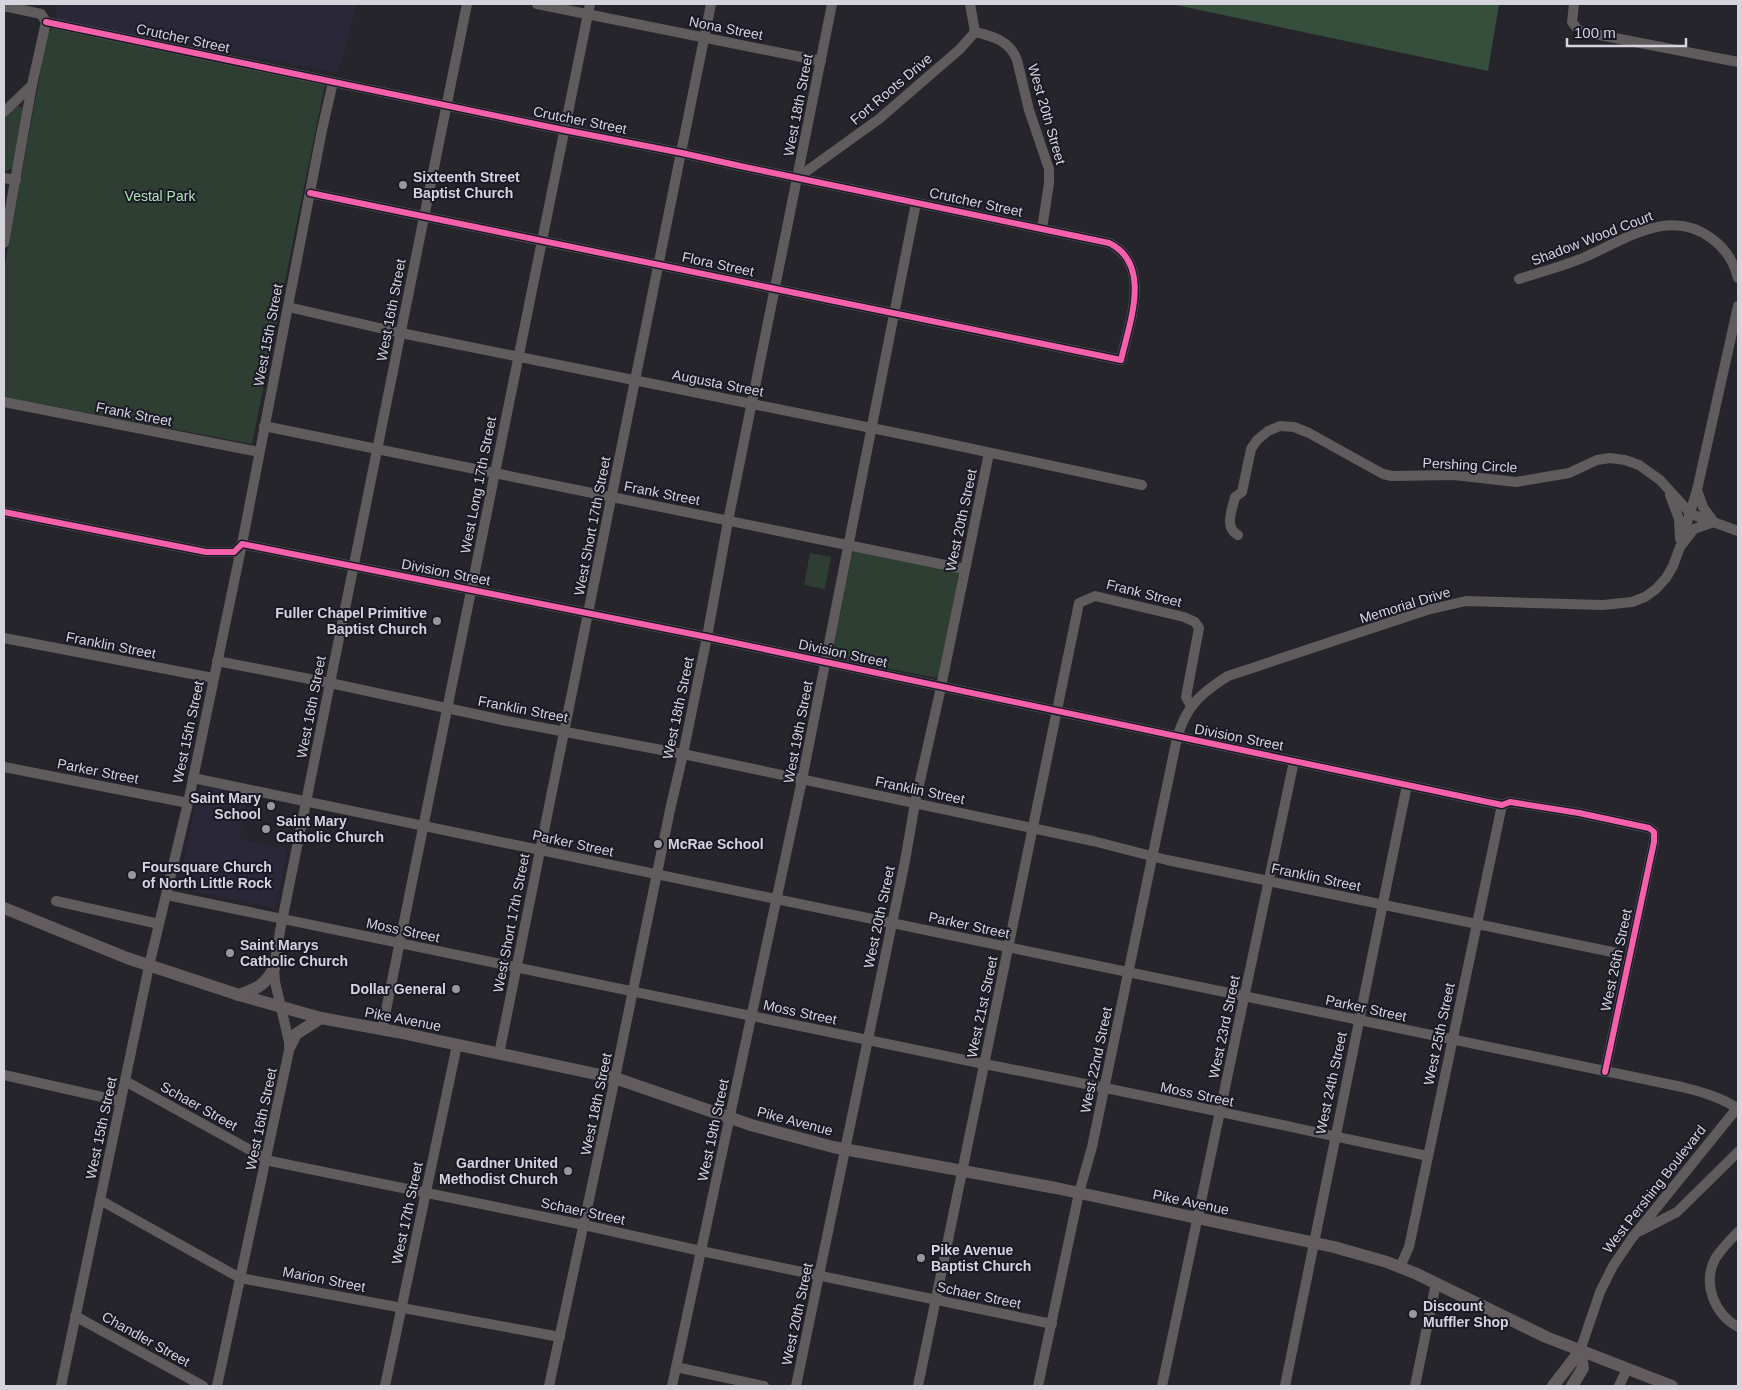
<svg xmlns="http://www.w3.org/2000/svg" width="1742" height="1390" font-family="Arial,sans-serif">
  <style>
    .built { fill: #292738 }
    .green { fill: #2e3e32 }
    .forest { fill: #354f3c }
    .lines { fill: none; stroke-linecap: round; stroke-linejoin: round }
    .minor { stroke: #605b5c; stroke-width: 10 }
    .major { stroke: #625c5f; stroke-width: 12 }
    .cycleway-casing { stroke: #1a1926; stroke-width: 9 }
    .cycleway { stroke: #f560ab; stroke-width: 6 }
    .poi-dot { fill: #98979f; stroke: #1a1926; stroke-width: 2 }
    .labels { text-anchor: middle; stroke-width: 4; stroke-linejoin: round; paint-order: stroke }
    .street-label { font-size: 14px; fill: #d5d4dd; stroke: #1a1926 }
    .poi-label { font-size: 14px; font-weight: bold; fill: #d5d4dd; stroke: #1a1926; text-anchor: start }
    .park-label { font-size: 14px; fill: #ade3b7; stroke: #1a1926 }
  </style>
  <rect width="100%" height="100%" fill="#26252c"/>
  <g class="built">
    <polygon points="58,4 357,4 338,73 55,20"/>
    <polygon points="200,784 248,795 239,839 288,849 275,908 178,888"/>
  </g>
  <g class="green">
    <polygon points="55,29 325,84 252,444 4,397 4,269 48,31"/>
    <polygon points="17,106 24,109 13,168 4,172 4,119"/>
    <polygon points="856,551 957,571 959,575 939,675 937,678 834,658 832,655 852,554"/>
    <polygon points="810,553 831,557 825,589 804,585"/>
  </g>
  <polygon class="forest" points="1171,4 1499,4 1488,71"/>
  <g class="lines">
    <g class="minor">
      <polyline points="537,4 821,61"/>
      <polyline points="1574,4 1572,22 1579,31 1738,62"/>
      <polyline points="4,6 41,14 46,22"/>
      <path d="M46 22 564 130 682 153 740 166 1109 243C1153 264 1129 324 1121 360L310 193"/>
      <path d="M975 32C993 36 1010 41 1017 60L1029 110 1049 169V183L1042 229"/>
      <polyline points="4,112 32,85"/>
      <polyline points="4,178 16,180"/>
      <polyline points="797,178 879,119 960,49 975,32 970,4"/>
      <polyline points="4,243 32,85 46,22"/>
      <path d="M1519 279C1541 272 1564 266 1585 257 1625 240 1669 207 1711 238 1725 248 1734 262 1738 278"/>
      <polyline points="288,307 401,333 926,439 1142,485"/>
      <polyline points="4,402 259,452"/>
      <polyline points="264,426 965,569"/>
      <polyline points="1697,490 1703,507 1713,521"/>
      <polyline points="1670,495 1679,519 1680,539"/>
      <polyline points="4,512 206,552 234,552 242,544 707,637 1502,805 1510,802 1579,813 1649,828 1654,832 1654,842 1605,1072"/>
      <path d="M1238 535C1224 528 1232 510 1235 497L1242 492 1251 449 1257 440 1268 431 1280 426 1294 427 1309 433 1383 474 1392 476 1454 475 1516 482 1569 473 1597 460 1610 458 1625 460 1639 465 1660 480 1691 514 1738 531"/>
      <polyline points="1682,539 1697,490 1738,306"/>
      <polyline points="4,638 213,678"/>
      <polyline points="217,661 330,683 507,721 683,754 1093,841 1167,860 1617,953"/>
      <polyline points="4,767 188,803"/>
      <path d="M193 778 1682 1087C1702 1092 1720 1097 1737 1108"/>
      <path d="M167 895 984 1064C1132 1092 1280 1125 1428 1156"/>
      <polyline points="56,901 159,924"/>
      <polyline points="382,1030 590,4"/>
      <polyline points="499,1054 711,4"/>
      <polyline points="4,1075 120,1101"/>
      <polyline points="125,1081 270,1161 584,1225 701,1251 1052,1324"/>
      <polyline points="100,1200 240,1278 560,1337"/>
      <polyline points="1640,1231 1677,1212 1738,1152"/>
      <path d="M1738 1232C1730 1240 1721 1249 1715 1259 1702 1285 1715 1314 1738 1327"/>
      <polyline points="1400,1267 1409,1247 1502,805"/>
      <polyline points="75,1316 203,1386"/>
      <polyline points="1580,1351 1600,1292 1613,1266 1632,1238 1738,1107"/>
      <polyline points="676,1367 764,1386"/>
      <polyline points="61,1386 149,966 188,803 242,544 322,130 333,82"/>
      <polyline points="217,1386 290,1046 275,982 274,968 280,931 467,4"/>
      <polyline points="385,1386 457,1045"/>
      <polyline points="549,1386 615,1078 670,810 683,754 707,637 728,521 832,4"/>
      <polyline points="672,1386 802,780 916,203"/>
      <polyline points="796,1386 905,861 915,803 941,687 989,453"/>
      <polyline points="918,1386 1079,603 1095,596 1184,617 1195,622 1199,628 1186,697 1191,706"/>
      <path d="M1038 1386 1079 1193 1092 1147 1177 738C1186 706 1201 693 1228 676L1427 610 1466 601 1603 605 1632 602 1645 597 1656 589 1666 578 1673 566 1680 547 1694 529 1714 522"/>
      <polyline points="1162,1386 1294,761"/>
      <polyline points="1285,1386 1407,785"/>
      <polyline points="1415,1386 1436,1283"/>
      <polyline points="1619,1386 1627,1369"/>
    </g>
    <g class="major">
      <polyline points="4,908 127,958 239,995 321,1018 397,1032 615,1078 751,1125 833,1147 1056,1188 1334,1247 1387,1262 1417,1274 1546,1337 1672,1386"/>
      <path d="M239 995C257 988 265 986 274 968"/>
      <polyline points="290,1046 296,1034 321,1018"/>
      <polyline points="1553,1386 1580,1351"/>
      <polyline points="1572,1386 1583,1368 1580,1351"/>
    </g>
    <defs>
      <g id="cycleway">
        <path d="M46 22 564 130 682 153 740 166 1109 243C1153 264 1129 324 1121 360L310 193"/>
        <polyline points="4,512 206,552 234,552 242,544 707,637 1502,805 1510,802 1579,813 1649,828 1654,832 1654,842 1605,1072"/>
      </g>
    </defs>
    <use href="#cycleway" class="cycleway-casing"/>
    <use href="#cycleway" class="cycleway"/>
  </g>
  <g class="poi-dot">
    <circle cx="403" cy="185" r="5"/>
    <circle cx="437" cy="621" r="5"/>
    <circle cx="271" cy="806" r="5"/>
    <circle cx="266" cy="829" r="5"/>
    <circle cx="658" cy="844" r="5"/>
    <circle cx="132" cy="875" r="5"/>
    <circle cx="230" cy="953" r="5"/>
    <circle cx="456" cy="989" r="5"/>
    <circle cx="568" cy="1171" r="5"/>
    <circle cx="921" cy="1258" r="5"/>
    <circle cx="1413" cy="1314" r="5"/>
  </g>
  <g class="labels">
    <g class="street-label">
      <text transform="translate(726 28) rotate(11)" y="5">Nona Street</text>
      <text transform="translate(183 38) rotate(12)" y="5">Crutcher Street</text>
      <text transform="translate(891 89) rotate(-40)" y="5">Fort Roots Drive</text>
      <text transform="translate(798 105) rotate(-79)" y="5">West 18th Street</text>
      <text transform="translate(1047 114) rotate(74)" y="5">West 20th Street</text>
      <text transform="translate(580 120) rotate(11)" y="5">Crutcher Street</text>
      <text transform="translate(976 202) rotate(12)" y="5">Crutcher Street</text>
      <text transform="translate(1592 238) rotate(-21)" y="5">Shadow Wood Court</text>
      <text transform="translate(718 264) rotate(12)" y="5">Flora Street</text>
      <text transform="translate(391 310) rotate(-79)" y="5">West 16th Street</text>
      <text transform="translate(268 335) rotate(-79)" y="5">West 15th Street</text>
      <text transform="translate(718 383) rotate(11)" y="5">Augusta Street</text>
      <text transform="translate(134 414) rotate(11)" y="5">Frank Street</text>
      <text transform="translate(1470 465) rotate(3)" y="5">Pershing Circle</text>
      <text transform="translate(478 485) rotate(-79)" y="5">West Long 17th Street</text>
      <text transform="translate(662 493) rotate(11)" y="5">Frank Street</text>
      <text transform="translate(961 520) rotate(-78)" y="5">West 20th Street</text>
      <text transform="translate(592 526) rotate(-79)" y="5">West Short 17th Street</text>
      <text transform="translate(446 572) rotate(11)" y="5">Division Street</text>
      <text transform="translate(1144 593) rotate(14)" y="5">Frank Street</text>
      <text transform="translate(1405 605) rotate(-17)" y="5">Memorial Drive</text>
      <text transform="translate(111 645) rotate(11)" y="5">Franklin Street</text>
      <text transform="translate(843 653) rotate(12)" y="5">Division Street</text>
      <text transform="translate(311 707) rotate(-79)" y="5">West 16th Street</text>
      <text transform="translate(678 708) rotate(-78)" y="5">West 18th Street</text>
      <text transform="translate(523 709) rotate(11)" y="5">Franklin Street</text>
      <text transform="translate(188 732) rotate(-78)" y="5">West 15th Street</text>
      <text transform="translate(798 732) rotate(-79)" y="5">West 19th Street</text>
      <text transform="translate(1239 737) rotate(11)" y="5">Division Street</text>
      <text transform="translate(98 771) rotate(11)" y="5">Parker Street</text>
      <text transform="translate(920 790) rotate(12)" y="5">Franklin Street</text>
      <text transform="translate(573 843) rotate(12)" y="5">Parker Street</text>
      <text transform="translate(1316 877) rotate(12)" y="5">Franklin Street</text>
      <text transform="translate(879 917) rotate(-78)" y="5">West 20th Street</text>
      <text transform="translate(511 923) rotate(-79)" y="5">West Short 17th Street</text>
      <text transform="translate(969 925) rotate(12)" y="5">Parker Street</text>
      <text transform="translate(403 930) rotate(12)" y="5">Moss Street</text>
      <text transform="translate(1616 960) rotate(-78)" y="5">West 26th Street</text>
      <text transform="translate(982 1007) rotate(-78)" y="5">West 21st Street</text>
      <text transform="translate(1366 1008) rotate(12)" y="5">Parker Street</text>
      <text transform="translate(800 1012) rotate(12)" y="5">Moss Street</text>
      <text transform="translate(403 1019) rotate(11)" y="5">Pike Avenue</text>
      <text transform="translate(1224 1027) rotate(-78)" y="5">West 23rd Street</text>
      <text transform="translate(1439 1034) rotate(-78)" y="5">West 25th Street</text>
      <text transform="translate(1096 1060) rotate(-78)" y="5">West 22nd Street</text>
      <text transform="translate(1331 1083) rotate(-78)" y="5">West 24th Street</text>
      <text transform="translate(1197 1094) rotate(12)" y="5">Moss Street</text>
      <text transform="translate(596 1104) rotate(-78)" y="5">West 18th Street</text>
      <text transform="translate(199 1106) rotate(29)" y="5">Schaer Street</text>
      <text transform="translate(261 1119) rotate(-78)" y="5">West 16th Street</text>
      <text transform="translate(795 1121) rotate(15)" y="5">Pike Avenue</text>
      <text transform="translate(101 1128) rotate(-78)" y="5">West 15th Street</text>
      <text transform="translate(713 1130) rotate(-78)" y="5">West 19th Street</text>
      <text transform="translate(1654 1189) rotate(-52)" y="5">West Pershing Boulevard</text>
      <text transform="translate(1191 1202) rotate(12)" y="5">Pike Avenue</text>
      <text transform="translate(583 1211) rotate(12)" y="5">Schaer Street</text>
      <text transform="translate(407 1213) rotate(-78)" y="5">West 17th Street</text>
      <text transform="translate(324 1279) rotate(11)" y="5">Marion Street</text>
      <text transform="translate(979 1295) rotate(12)" y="5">Schaer Street</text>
      <text transform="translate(797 1314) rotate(-78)" y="5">West 20th Street</text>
      <text transform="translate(146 1339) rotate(29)" y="5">Chandler Street</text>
    </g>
    <g class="poi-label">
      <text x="413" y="182">Sixteenth Street<tspan x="413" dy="16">Baptist Church</tspan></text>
      <text x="427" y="618" text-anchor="end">Fuller Chapel Primitive<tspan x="427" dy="16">Baptist Church</tspan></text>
      <text x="261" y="803" text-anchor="end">Saint Mary<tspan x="261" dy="16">School</tspan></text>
      <text x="276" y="826">Saint Mary<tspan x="276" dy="16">Catholic Church</tspan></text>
      <text x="668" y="849">McRae School</text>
      <text x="142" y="872">Foursquare Church<tspan x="142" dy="16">of North Little Rock</tspan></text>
      <text x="240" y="950">Saint Marys<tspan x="240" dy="16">Catholic Church</tspan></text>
      <text x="446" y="994" text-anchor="end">Dollar General</text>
      <text x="558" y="1168" text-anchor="end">Gardner United<tspan x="558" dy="16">Methodist Church</tspan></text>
      <text x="931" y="1255">Pike Avenue<tspan x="931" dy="16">Baptist Church</tspan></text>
      <text x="1423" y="1311">Discount<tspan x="1423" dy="16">Muffler Shop</tspan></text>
    </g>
    <g class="park-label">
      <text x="160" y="201">Vestal Park</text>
    </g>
  </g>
  <rect width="1742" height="1390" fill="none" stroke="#d5d4dd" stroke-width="10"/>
  <path d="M1567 38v8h119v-8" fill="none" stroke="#d5d4dd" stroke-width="2.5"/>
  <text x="1574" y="38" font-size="15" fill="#d5d4dd" stroke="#1a1926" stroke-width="4" paint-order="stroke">100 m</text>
</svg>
